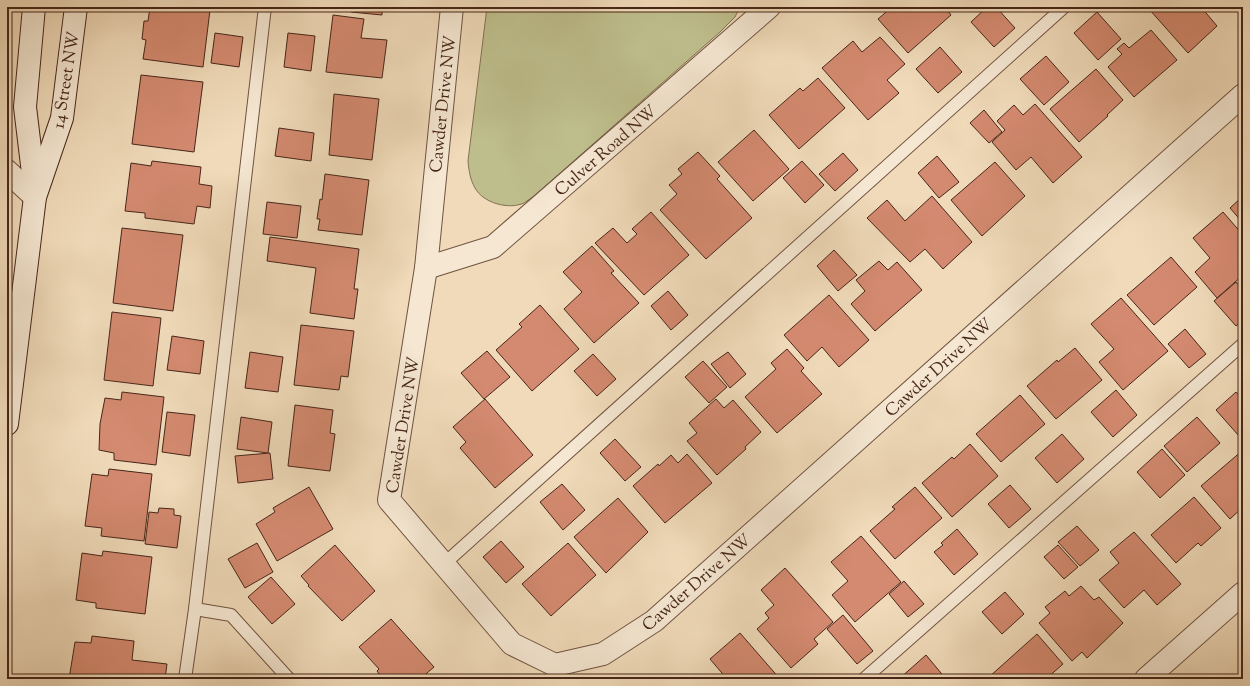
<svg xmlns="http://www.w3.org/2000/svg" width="1250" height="686" font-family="'Sorts Mill Goudy',serif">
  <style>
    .green { fill: #bebe8c; stroke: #827252 }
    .building { fill: #d48a70; stroke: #472619 }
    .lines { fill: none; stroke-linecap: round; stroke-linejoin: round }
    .service-casing { stroke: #715341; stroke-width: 14 }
    .minor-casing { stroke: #715341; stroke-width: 24 }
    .secondary-casing { stroke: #472619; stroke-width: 24 }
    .service { stroke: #f5e7d2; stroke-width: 12 }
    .minor { stroke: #f5e7d2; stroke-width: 22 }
    .secondary { stroke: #f5e7d2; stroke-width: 22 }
    .labels { text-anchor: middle; stroke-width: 4; stroke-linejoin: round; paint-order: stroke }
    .street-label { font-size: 17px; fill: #472619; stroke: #f5e7d2 }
  </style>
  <rect width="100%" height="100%" fill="#f0dab9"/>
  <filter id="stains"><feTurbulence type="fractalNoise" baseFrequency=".005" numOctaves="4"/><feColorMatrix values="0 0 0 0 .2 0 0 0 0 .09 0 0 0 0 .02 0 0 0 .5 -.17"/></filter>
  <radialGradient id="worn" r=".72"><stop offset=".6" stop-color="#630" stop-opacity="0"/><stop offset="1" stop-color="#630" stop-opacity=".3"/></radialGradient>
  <path class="green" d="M487 7H740L735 17 720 32 534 196C531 198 527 201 524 203 509 210 483 203 475 188 470 179 469 171 468 161Z"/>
  <g class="building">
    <polygon points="150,7 188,7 210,10 203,67 143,59 146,40 142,39 144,21 148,21"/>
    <polygon points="351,7 382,7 382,15 351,12"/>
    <polygon points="892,7 945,7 951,15 908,53 878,19"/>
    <polygon points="987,7 996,7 1015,28 994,47 971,22"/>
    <polygon points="1151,7 1201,7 1217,26 1188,53 1149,9"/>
    <polygon points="1097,12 1121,39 1098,60 1074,33"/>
    <polygon points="333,15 364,19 361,38 387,40 382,78 326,72"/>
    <polygon points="1151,30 1177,60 1134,97 1108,67 1122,54 1117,49 1124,43 1129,48"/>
    <polygon points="215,33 243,37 239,67 211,63"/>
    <polygon points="288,33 315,36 311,71 284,67"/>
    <polygon points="880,37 905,64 887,80 899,93 868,120 822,68 853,41 862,52"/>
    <polygon points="940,47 962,72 938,93 916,69"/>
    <polygon points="1046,56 1069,82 1044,105 1020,79"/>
    <polygon points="1096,69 1123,100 1107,115 1108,116 1079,142 1050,109"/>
    <polygon points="141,75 203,82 194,152 132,144"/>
    <polygon points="818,78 845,108 799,149 769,115 800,88 803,91"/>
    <polygon points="334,94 379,99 372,160 329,155"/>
    <polygon points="1035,104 1082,157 1053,183 1031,157 1016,170 992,142 1005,130 997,121 1014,105 1023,115"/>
    <polygon points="984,110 1002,132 989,143 970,123"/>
    <polygon points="279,128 314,133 311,161 275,156"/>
    <polygon points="754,130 789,169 753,201 718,162"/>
    <polygon points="698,152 720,176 717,179 752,218 706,259 660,210 677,194 669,185 682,174 678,169"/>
    <polygon points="843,153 858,170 835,191 819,174"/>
    <polygon points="937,156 959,182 939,198 918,173"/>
    <polygon points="152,161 201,167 199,184 212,186 210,208 197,206 194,224 145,218 145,213 125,211 131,163 151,166"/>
    <polygon points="802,161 824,185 805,203 783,178"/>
    <polygon points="995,162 1025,196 982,236 951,200"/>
    <polygon points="325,174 369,180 362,235 318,230 320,219 317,219 320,199 322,200"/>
    <polygon points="932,196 972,242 943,269 925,249 910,262 867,218 887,200 905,221"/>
    <polygon points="1243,196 1243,223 1230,208"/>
    <polygon points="267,202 301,206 297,238 263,234"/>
    <polygon points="651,212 689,255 644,295 595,243 613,228 627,243 637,234 632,229"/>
    <polygon points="1223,212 1243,235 1243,275 1217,298 1195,272 1210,258 1193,238"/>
    <polygon points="122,228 183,235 173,311 113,303"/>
    <polygon points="270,237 359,249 354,289 358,289 354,319 310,313 316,268 267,261"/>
    <polygon points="592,246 614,271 611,273 639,303 594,343 564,309 582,292 563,272"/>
    <polygon points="834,250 857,275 838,291 817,266"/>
    <polygon points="1171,257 1197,287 1154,325 1127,295"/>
    <polygon points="879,261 888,270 897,262 922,290 875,331 851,304 865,291 856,280"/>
    <polygon points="1236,282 1243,291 1243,320 1236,326 1214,301"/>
    <polygon points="668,291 688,315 671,330 651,306"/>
    <polygon points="829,295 869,340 839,367 822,347 807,361 784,335"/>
    <polygon points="1121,298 1168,351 1123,390 1099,362 1114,349 1091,324"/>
    <polygon points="540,305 579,349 532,391 496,350 522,327 519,324"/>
    <polygon points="112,312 161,318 153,386 104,380"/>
    <polygon points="301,325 354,331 348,377 341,376 339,390 294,385"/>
    <polygon points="1185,329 1206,354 1189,368 1168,344"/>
    <polygon points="172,336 204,341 200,374 167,370"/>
    <polygon points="1075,348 1102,380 1056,419 1027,386 1057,360 1058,362"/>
    <polygon points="787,349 804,368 801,371 822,394 777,433 745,397 776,369 771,363"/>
    <polygon points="487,351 510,377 484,399 461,373"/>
    <polygon points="250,352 283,357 278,392 245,388"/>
    <polygon points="728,352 746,374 730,388 711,364"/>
    <polygon points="593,354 616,379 597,396 574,371"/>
    <polygon points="703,361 727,387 709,403 685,377"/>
    <polygon points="1116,390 1137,415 1113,437 1091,412"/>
    <polygon points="122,392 164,397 156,465 114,460 114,453 99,450 100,424 105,398 121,400"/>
    <polygon points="1236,392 1243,400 1243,433 1239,436 1216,410"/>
    <polygon points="1020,395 1045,424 1001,462 976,434"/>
    <polygon points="485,399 533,455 495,488 460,448 466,442 453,427"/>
    <polygon points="716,399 724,408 733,400 761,432 745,447 746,449 717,475 687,441 697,433 689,423"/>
    <polygon points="295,405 333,410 330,433 335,434 330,471 288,466"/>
    <polygon points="167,412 195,415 190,456 162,452"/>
    <polygon points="241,417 272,422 268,453 237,449"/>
    <polygon points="1197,417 1220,443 1187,472 1164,446"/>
    <polygon points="1062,434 1084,459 1057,483 1035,458"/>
    <polygon points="615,439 641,467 625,481 600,453"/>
    <polygon points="970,444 998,476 952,517 922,483 952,457 954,459"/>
    <polygon points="1162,449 1185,475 1160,498 1137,472"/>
    <polygon points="1243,450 1243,507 1230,519 1201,486"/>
    <polygon points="270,453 273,479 238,483 235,456"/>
    <polygon points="687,454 712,483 665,523 633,486 658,464 659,466 671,455 678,463"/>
    <polygon points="109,469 152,474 144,541 101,536 102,528 85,526 92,474 108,476"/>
    <polygon points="562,484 585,510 563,530 540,502"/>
    <polygon points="1010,485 1031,509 1009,528 988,504"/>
    <polygon points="309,487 333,529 277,561 256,524 275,512 273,508"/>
    <polygon points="915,487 942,518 895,559 870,531 895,509 892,507"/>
    <polygon points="1194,497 1221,528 1201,546 1198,543 1176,563 1151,535"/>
    <polygon points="618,498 648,532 606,573 574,537"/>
    <polygon points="159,508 174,509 174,515 181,516 177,548 145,544 149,512 158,513"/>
    <polygon points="1077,526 1099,550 1080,566 1058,542"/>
    <polygon points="957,529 978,554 954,575 934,552 943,545 941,543"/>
    <polygon points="1134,532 1181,584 1157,605 1144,590 1124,608 1099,580 1119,563 1110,552"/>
    <polygon points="861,536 901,582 855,622 832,595 848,581 831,562"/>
    <polygon points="501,541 524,567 506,583 483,557"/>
    <polygon points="257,543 273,572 245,588 228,559"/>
    <polygon points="568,543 596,575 551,616 522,584"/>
    <polygon points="335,545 375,591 342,621 308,586 309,585 301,576"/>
    <polygon points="1058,545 1078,567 1064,579 1044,557"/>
    <polygon points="103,551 152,557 145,614 96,608 96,603 76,600 82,553 102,556"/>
    <polygon points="785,568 833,622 814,639 818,644 791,668 757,629 769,618 765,613 774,605 761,590"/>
    <polygon points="271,577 295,604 272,624 248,597"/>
    <polygon points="904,581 924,604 908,617 889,594"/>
    <polygon points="1081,586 1094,600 1099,597 1123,623 1087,658 1082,652 1072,661 1039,623 1050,613 1045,607 1065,591 1069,596"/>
    <polygon points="1005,592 1024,614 1002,634 982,612"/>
    <polygon points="843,615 873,651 857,664 827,629"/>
    <polygon points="391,619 434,667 420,679 383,679 377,671 379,669 359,647"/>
    <polygon points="740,633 780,679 727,679 710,659"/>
    <polygon points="1037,634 1063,664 1046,679 991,679 989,677"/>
    <polygon points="92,636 134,641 132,660 167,664 165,679 69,679 75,642 91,643"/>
    <polygon points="926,655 946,679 899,679"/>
  </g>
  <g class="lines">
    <defs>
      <g id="service">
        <polyline points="444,564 1064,7"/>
        <polyline points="195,609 231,615 289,679"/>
        <polyline points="185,679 195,609 265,7"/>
        <polyline points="864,679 1243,344"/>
      </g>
      <g id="minor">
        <polyline points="452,7 426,268 389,500 512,644 555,665 603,654 654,621 1243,95"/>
        <polyline points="7,171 35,197"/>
        <polyline points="426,268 493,247 769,7"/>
        <polyline points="1146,679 1243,593"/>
      </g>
      <g id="secondary">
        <polyline points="34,7 25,107 35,190"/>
        <polyline points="7,424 35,197 62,118 76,7"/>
      </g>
    </defs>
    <use href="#service" class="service-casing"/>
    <use href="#minor" class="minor-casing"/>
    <use href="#secondary" class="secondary-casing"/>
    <use href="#service" class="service"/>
    <use href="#minor" class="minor"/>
    <use href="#secondary" class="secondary"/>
  </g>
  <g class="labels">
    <g class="street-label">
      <text transform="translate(65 80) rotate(-81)" y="6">14 Street NW</text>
      <text transform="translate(442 104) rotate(-84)" y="6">Cawder Drive NW</text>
      <text transform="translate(605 150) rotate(-41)" y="6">Culver Road NW</text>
      <text transform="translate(938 367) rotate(-42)" y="6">Cawder Drive NW</text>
      <text transform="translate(402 425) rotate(-81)" y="6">Cawder Drive NW</text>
      <text transform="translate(696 582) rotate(-41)" y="6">Cawder Drive NW</text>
    </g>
  </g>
  <rect width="1250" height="686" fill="none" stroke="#f0dab9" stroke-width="24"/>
  <rect x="8" y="8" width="1234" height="670" fill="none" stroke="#472619" stroke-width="2"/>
  <rect x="12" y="12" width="1226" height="662" fill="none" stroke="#472619"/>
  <rect width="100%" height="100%" filter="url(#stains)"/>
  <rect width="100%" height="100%" fill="url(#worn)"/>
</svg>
